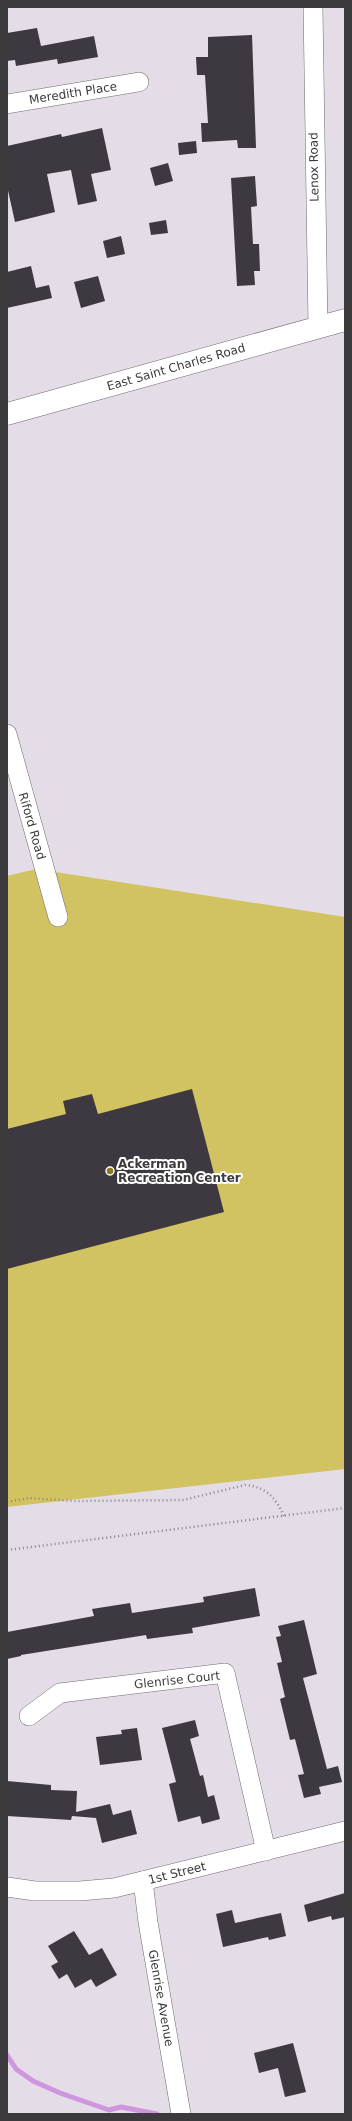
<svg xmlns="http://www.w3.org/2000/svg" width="352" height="2121" font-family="'DejaVu Sans',sans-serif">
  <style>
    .green { fill: #d1c262 }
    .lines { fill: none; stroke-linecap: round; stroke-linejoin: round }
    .stream { stroke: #d095df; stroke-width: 5 }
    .building { fill: #3e3840 }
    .minor-casing { stroke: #716a73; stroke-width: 20 }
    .secondary-casing { stroke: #716a73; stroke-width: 23 }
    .path { stroke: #8b868d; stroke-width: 2.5; stroke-dasharray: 1 3; stroke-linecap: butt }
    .minor { stroke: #fff; stroke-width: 19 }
    .secondary { stroke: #fff; stroke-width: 22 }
    .poi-dot { fill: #887a1f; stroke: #fff; stroke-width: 1.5 }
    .labels { text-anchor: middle; stroke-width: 4; stroke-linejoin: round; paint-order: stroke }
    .street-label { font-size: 12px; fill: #3d3a3e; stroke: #fff }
    .poi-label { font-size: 12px; font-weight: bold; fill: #3d3a3e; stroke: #fff; text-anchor: start }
  </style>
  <rect width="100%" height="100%" fill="#e4dce6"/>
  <polygon class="green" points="36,869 345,917 345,1469 7,1507 7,876"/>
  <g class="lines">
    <polyline class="stream" points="7,2055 16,2069 33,2081 60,2093 109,2110 121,2107 157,2114"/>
  </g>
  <g class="building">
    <polygon points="37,28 41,46 94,36 98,57 58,64 57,59 16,66 15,60 7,61 7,33"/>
    <polygon points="252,35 256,148 238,148 237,140 202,142 201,123 208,123 205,75 197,75 196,57 208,57 208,37"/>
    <polygon points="102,128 111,170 91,174 97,201 78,205 71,170 47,174 55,212 15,222 7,186 7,146 61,134 62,137"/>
    <polygon points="196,141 197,153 179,155 178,143"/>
    <polygon points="168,163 173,181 155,186 150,168"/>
    <polygon points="255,176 257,206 251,207 253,244 259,244 260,271 254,271 255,285 237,286 231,178"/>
    <polygon points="166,220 168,233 151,235 149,223"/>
    <polygon points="121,236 125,254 107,258 103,241"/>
    <polygon points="31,266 36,288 49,285 52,298 7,308 7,272"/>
    <polygon points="98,276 105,301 81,308 74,282"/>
    <polygon points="192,1089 224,1212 7,1269 7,1129 66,1114 63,1101 92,1094 98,1114"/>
    <polygon points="255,1588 260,1616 192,1628 193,1633 147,1639 146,1635 21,1655 21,1656 7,1659 7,1632 94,1616 92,1609 130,1603 132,1613 204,1602 203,1597"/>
    <polygon points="304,1620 317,1674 303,1678 327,1769 338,1766 342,1782 319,1787 321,1794 304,1798 298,1775 304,1774 295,1739 290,1740 280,1699 285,1697 277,1663 282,1662 276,1637 281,1636 278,1626"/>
    <polygon points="195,1720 199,1736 190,1739 200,1776 203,1775 208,1797 214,1795 220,1819 202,1824 200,1816 178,1822 169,1784 176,1782 162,1728"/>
    <polygon points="137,1728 142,1760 100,1765 96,1737 122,1734 121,1730"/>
    <polygon points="7,1781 51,1785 51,1790 77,1791 76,1812 110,1804 113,1815 131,1810 137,1834 102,1843 96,1818 72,1816 71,1820 7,1816"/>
    <polygon points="345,1893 345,1917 332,1920 331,1916 308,1922 304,1905"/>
    <polygon points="232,1910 235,1923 281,1913 286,1936 269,1940 268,1937 223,1947 216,1914"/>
    <polygon points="74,1931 89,1955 102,1948 117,1975 96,1987 91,1979 75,1988 67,1974 59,1979 51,1966 58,1962 48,1946"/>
    <polygon points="293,2043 306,2092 285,2097 278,2068 259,2073 254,2053"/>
  </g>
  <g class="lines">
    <defs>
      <g id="minor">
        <polyline points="313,7 318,327"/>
        <polyline points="7,104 139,82"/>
        <polyline points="7,734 58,917"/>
        <polyline points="29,1716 60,1693 225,1673 266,1851"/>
        <polyline points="143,1881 148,1922 181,2114"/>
        <polyline points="7,1887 35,1891 80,1891 114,1888 345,1831"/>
      </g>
      <polyline id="secondary" points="7,414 345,320"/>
    </defs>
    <use href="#minor" class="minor-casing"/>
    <use href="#secondary" class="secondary-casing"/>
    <g class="path">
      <path d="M7 1502 29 1498 74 1501 183 1500 245 1485C265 1486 276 1498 284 1516"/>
      <polyline points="7,1550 345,1508"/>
    </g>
    <use href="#minor" class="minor"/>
    <use href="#secondary" class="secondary"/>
  </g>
  <circle class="poi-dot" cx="110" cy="1171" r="4"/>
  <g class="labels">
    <g class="street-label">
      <text transform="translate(73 93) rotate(-9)" y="4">Meredith Place</text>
      <text transform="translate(314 167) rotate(-91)" y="4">Lenox Road</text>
      <text transform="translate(176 367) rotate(-16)" y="4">East Saint Charles Road</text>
      <text transform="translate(32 826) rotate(74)" y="4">Riford Road</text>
      <text transform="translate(177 1680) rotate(-6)" y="4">Glenrise Court</text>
      <text transform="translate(177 1873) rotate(-14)" y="4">1st Street</text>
      <text transform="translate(161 1998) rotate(80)" y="4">Glenrise Avenue</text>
    </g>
    <g class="poi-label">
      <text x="118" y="1168">Ackerman<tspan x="118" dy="14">Recreation Center</tspan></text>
    </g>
  </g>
  <rect width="352" height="2121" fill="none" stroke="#3d3a3e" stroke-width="16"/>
</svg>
